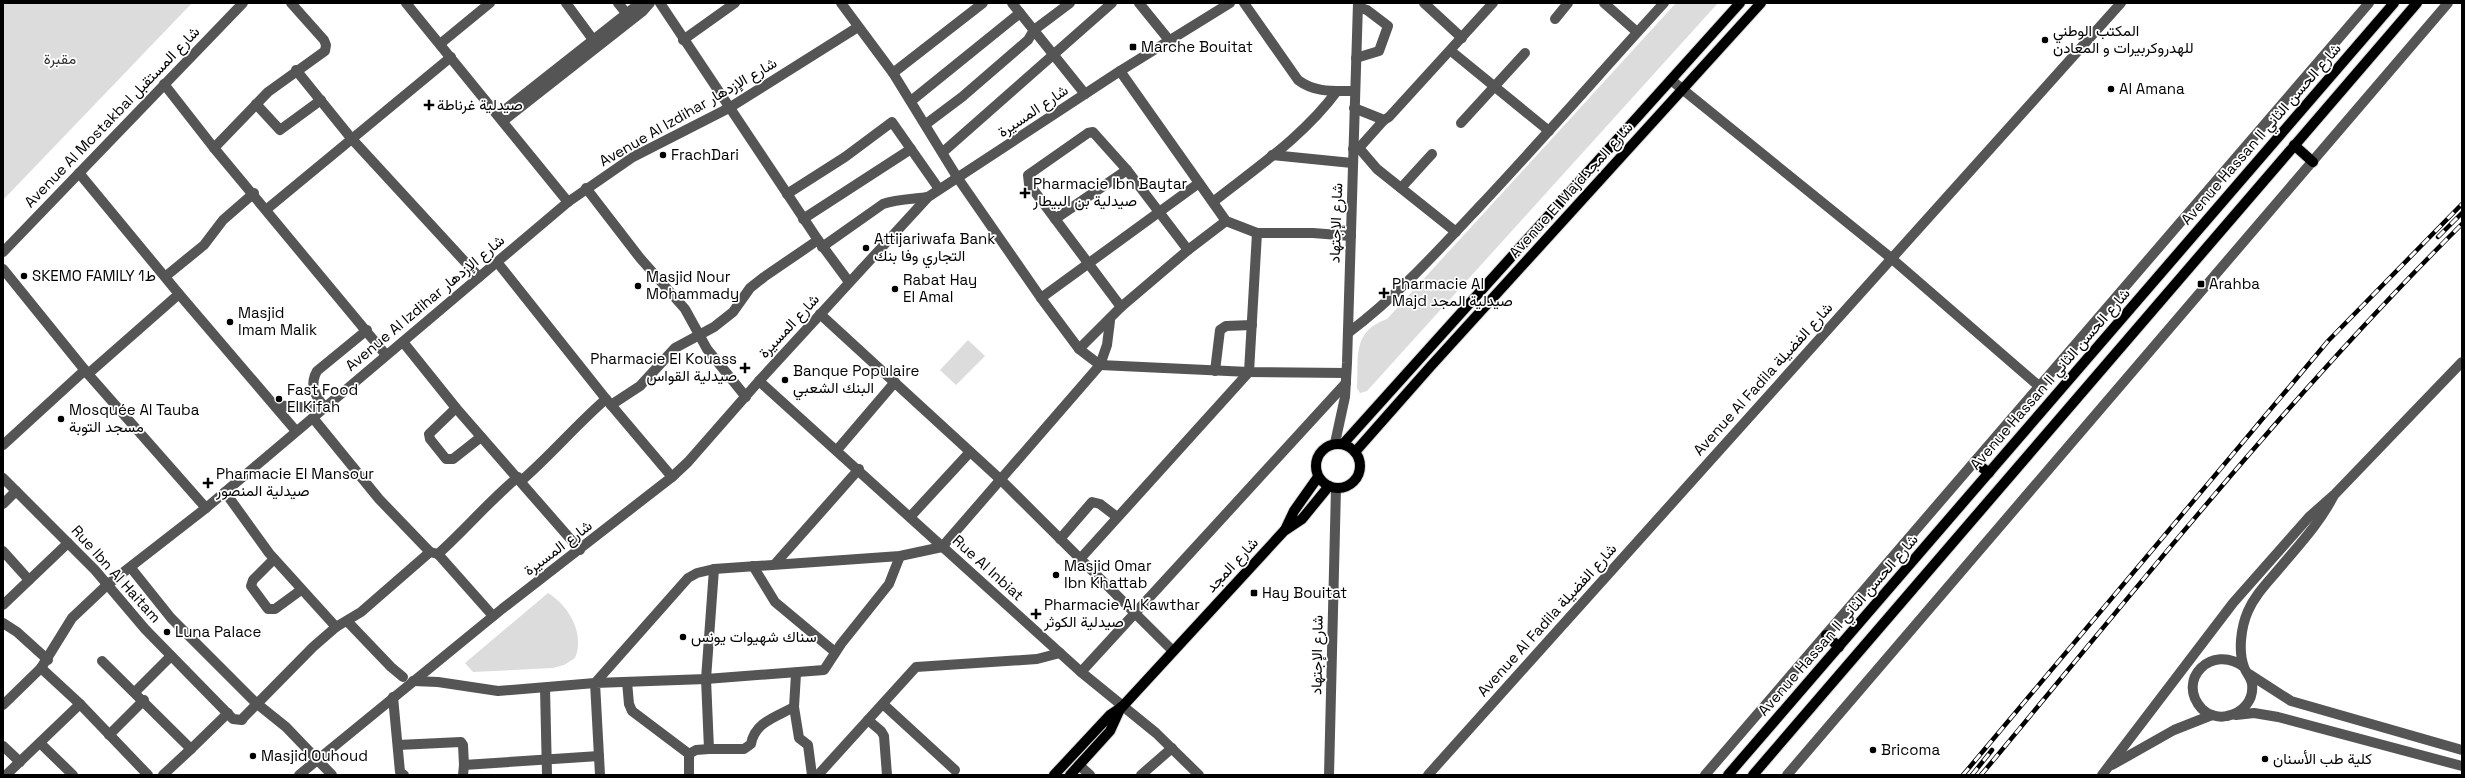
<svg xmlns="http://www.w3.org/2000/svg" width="2465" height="778" font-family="'Space Grotesk',Vazirmatn,sans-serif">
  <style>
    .green { fill: #dcdcdc }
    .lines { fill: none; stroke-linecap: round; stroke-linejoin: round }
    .major-casing { stroke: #dbdbdb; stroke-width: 12 }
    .minor { stroke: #555; stroke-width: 10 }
    .major { stroke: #000; stroke-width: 10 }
    .rail-casing { stroke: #000; stroke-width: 4.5 }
    .rail { stroke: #fff; stroke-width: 3; stroke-dasharray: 9; stroke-linecap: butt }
    .poi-dot { fill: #000; stroke: #fff; stroke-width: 1.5 }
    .labels { text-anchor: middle; stroke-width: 3.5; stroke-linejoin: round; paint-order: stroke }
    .poi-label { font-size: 15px; fill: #000; stroke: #fff; text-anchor: start }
    .park-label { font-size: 15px; fill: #333; stroke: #fff }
    .street-label { font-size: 15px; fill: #000; stroke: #fff }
  </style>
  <rect width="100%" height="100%" fill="#fff"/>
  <g class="green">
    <polygon points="3,3 192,3 3,200"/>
    <path d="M1676 3H1718L1367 391 1360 393 1357 388C1359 358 1351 332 1387 319Z"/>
    <polygon points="968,340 985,356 956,385 940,370"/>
    <path d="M548 593C569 606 585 634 575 658L564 665 553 668 473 672 465 663Z"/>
  </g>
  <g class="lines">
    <defs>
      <g id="major">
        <polyline points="2294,145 2313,162"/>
        <circle cx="1338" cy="466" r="22"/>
        <polyline points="1343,444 1740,3"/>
        <polyline points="1355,452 1430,367 1761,3"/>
        <polyline points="1975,462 1989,473"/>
        <polyline points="1285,530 1294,511 1318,477"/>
        <polyline points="1826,635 1839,647"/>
        <polyline points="1054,775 1110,715 1122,707 1284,531 1302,519 1329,486"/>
        <polyline points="1070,775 1110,731 1121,707"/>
        <polyline points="1728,775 2394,3"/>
        <polyline points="1753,775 2417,3"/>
      </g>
    </defs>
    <use href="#major" class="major-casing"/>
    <g class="minor">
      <polyline points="406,3 568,202"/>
      <polyline points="566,3 597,45"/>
      <polyline points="618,3 627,14"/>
      <polyline points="660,3 818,240 849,282"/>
      <polyline points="841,3 893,73 957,177 1041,298 1079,349 1100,365 1249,372 1346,373"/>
      <polyline points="1012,3 1085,94"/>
      <polyline points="1139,3 1169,40"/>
      <path d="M1244 3 1298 80C1315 93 1334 91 1355 91"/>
      <polyline points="1424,3 1462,38"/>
      <polyline points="1604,3 1637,32"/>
      <polyline points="1555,19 1568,3"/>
      <polyline points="683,40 735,3"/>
      <polyline points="440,44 490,3"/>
      <polyline points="1451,51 1549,131"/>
      <polyline points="1356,58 1379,51 1388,26 1367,10 1358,7"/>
      <polyline points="296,70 351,138 479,277"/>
      <polyline points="1120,71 1226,221 1257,233 1313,233 1351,236"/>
      <polyline points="893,73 983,3"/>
      <polyline points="1671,80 1891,258 2040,387"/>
      <polyline points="164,84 214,148 386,355"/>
      <polyline points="911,101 1020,13"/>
      <polyline points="256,104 280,130 321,100"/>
      <polyline points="1354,108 1384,120 1389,117 1493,3"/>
      <polyline points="498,115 640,3"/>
      <polyline points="503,121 643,11 650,3"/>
      <polyline points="1461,123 1525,53"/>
      <polyline points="926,124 962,97 1028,40 1034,30 1070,3"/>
      <polyline points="214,148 268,92 325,51 326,45 324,40 291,3"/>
      <polyline points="1359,148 1377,169 1456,232"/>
      <polyline points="1353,149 1359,148 1384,120"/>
      <polyline points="943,152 1112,3"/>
      <polyline points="1272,155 1352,163"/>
      <polyline points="79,173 179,294 296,431"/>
      <polyline points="586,188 640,258 685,309 707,349 746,397"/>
      <polyline points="1401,188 1432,154"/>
      <polyline points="787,194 845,157 892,122 939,189"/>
      <path d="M1213 202C1256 168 1304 136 1337 91"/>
      <polyline points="267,209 451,57"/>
      <polyline points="803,219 911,149"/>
      <polyline points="1055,219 1127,170"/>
      <path d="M822 247 883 204C896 199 913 199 928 197"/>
      <polyline points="3,252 243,3"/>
      <polyline points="497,262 606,399 672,477"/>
      <polyline points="3,269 88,374 206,508"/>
      <polyline points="166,276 204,245 223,220 254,193"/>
      <polyline points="1041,298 1199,183"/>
      <polyline points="1121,307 1029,184 1028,175 1088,133 1093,132 1127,170 1188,250"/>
      <polyline points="820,314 1001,480 1173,651"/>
      <path d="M1348 333C1397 296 1437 252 1479 207 1542 140 1602 71 1664 3"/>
      <polyline points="403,342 456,408 580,550"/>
      <polyline points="1079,349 1121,307 1188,250 1226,221"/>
      <polyline points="1215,371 1220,330 1226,326 1252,325"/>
      <polyline points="88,374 179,294"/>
      <polyline points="759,381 1081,672 1156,733 1199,775"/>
      <polyline points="275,405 323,409"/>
      <polyline points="611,405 640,386 675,348 714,327 733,312 750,288 764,277 818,240"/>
      <path d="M325 407C315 397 309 385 317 371L367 330"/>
      <polyline points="456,408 429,434 430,439 446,459 453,459 481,437"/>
      <polyline points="313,418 379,499 430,552"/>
      <polyline points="1335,443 1345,397 1347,363 1358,3"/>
      <polyline points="3,445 85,370"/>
      <polyline points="837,450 895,382"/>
      <path d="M3 478 95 570 145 629 233 719 242 720 244 717 313 647 336 627 361 612 430 552 438 554C466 529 489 501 518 477"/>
      <path d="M521 481C551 455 576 425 606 399"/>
      <polyline points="225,492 269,553 336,627"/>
      <polyline points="3,504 16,491"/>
      <polyline points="910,517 970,452"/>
      <polyline points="1060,539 1092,502 1100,504 1117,517"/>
      <polyline points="3,551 29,580"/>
      <polyline points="438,554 493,616"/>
      <polyline points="274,559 253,580 251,586 268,609 275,609 301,590"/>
      <polyline points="1080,559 1249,372 1257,233"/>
      <polyline points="775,564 859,469"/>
      <polyline points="753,566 775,602 835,652"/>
      <polyline points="131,568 171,618 256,703 286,727 332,775"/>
      <polyline points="3,605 68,543"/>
      <polyline points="347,621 391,667 403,677"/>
      <polyline points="3,623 17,632 48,660"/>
      <polyline points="102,661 191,749 228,713"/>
      <path d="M2244 667C2212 643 2175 680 2202 709 2208 715 2219 718 2227 716 2243 713 2254 700 2252 684 2251 677 2246 673 2244 667 2238 651 2241 627 2248 611 2255 595 2267 583 2278 570 2298 546 2319 524 2333 497"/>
      <polyline points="41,668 80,704 148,775"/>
      <polyline points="1081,672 1346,383"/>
      <polyline points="2249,674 2291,701 2462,750"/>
      <polyline points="413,681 438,682 498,691 595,683 688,578 697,573 714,569 900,556 942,547 1100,365 1107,345 1110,321"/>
      <polyline points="627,682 629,704 632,711 689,754"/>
      <polyline points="545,688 547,775"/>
      <polyline points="135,692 171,656"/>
      <polyline points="393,697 400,772 404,775"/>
      <polyline points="883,704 955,770"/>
      <polyline points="3,705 41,668 72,618 107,585 206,508 568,202 633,157 729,108 858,27"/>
      <polyline points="794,707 799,738 808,745 812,775"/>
      <polyline points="2236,715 2254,713 2278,717 2462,766"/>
      <polyline points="868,720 881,731 884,736 887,775"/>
      <polyline points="109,735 144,700"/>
      <polyline points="40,743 73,775"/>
      <polyline points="398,745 461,742 463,745 464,765"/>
      <polyline points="3,746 20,762"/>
      <path d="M709 749H744L751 744C755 722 776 717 794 707L796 674"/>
      <polyline points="1079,765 1090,775"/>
      <polyline points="2112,765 2174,730 2212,715"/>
      <polyline points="6,775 80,704"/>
      <polyline points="163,775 191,749"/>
      <polyline points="299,775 502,609 672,477 688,462 759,381 928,197 1120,71 1230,3"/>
      <polyline points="463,775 464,765 599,756"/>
      <polyline points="600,775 595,683 706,679 824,670 841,644 889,584 900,556"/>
      <polyline points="689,775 689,754 696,750 709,749 706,679 714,569"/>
      <polyline points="818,775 916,667 1037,659 1060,653"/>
      <polyline points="1141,775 1172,748"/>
      <polyline points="1329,775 1336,488"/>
      <polyline points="1428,775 2121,3"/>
      <polyline points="1705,775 2369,3"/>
      <polyline points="1787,775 2448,3"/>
      <polyline points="2102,775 2233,603 2309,517 2335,494 2462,362"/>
    </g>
    <use href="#major" class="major"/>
    <defs>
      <g id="rail">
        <polyline points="2438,237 2462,213"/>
        <polyline points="1963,775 2328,341 2462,204"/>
        <polyline points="1972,775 1992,750"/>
        <path d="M1981 775C2137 588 2289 396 2462 224"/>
      </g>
    </defs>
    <use href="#rail" class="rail-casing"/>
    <use href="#rail" class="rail"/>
  </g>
  <g class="poi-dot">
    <circle cx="2045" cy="40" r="4"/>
    <rect x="1129" y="43" width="8" height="8" rx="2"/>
    <circle cx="2111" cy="89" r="4"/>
    <path d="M427 99h4v4h4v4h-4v4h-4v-4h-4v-4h4z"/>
    <circle cx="663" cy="155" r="4"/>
    <path d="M1023 187h4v4h4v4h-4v4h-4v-4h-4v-4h4z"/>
    <circle cx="866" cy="248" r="4"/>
    <circle cx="24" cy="276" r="4"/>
    <rect x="2197" y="280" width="8" height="8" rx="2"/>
    <circle cx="638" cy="286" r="4"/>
    <circle cx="895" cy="289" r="4"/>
    <path d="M1382 287h4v4h4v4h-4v4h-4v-4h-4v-4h4z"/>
    <circle cx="230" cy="322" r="4"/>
    <path d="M743 362h4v4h4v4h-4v4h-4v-4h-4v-4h4z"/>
    <circle cx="785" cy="380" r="4"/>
    <circle cx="279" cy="399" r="4"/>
    <circle cx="61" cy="419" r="4"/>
    <path d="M206 477h4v4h4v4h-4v4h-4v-4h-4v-4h4z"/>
    <circle cx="1056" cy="575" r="4"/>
    <rect x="1250" y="589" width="8" height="8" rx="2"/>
    <path d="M1034 608h4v4h4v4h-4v4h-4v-4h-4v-4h4z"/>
    <circle cx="167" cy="632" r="4"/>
    <circle cx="683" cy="637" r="4"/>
    <circle cx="1873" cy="750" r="4"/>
    <circle cx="253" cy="756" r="4"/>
    <circle cx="2265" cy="759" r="4"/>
  </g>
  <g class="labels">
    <g class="poi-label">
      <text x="2053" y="36">المكتب الوطني<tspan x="2053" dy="17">للهدروكربيرات و المعادن</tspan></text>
      <text x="1141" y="52">Marche Bouitat</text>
      <text x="2119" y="94">Al Amana</text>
      <text x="437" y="110">صيدلية غرناطة</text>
      <text x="671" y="160">FrachDari</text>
      <text x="1033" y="189">Pharmacie Ibn Baytar<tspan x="1033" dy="17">صيدلية بن البيطار</tspan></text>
      <text x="874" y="244">Attijariwafa Bank<tspan x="874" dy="17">التجاري وفا بنك</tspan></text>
      <text x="32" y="281">SKEMO FAMILY ط1</text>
      <text x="646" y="282">Masjid Nour<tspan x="646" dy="17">Mohammady</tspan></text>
      <text x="903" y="285">Rabat Hay<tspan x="903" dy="17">El Amal</tspan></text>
      <text x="1392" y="289">Pharmacie Al<tspan x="1392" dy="17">Majd صيدلية المجد</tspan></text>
      <text x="2209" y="289">Arahba</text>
      <text x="238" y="318">Masjid<tspan x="238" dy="17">Imam Malik</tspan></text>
      <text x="737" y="364" text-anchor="end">Pharmacie El Kouass<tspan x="737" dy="17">صيدلية القواس</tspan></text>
      <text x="793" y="376">Banque Populaire<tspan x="793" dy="17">البنك الشعبي</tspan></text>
      <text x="287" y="395">Fast Food<tspan x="287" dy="17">El Kifah</tspan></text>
      <text x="69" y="415">Mosquée Al Tauba<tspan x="69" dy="17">مسجد التوبة</tspan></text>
      <text x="216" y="479">Pharmacie El Mansour<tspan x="216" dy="17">صيدلية المنصور</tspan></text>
      <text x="1064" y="571">Masjid Omar<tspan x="1064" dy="17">Ibn Khattab</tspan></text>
      <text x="1262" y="598">Hay Bouitat</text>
      <text x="1044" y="610">Pharmacie Al Kawthar<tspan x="1044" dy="17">صيدلية الكوثر</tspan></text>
      <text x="175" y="637">Luna Palace</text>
      <text x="691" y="642">سناك شهيوات يونس</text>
      <text x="1881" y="755">Bricoma</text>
      <text x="261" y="761">Masjid Ouhoud</text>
      <text x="2273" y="764">كلية طب الأسنان</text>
    </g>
    <g class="park-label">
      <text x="60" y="64">مقبرة</text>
    </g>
    <g class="street-label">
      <text transform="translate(1033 111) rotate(-34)" y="5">شارع المسيرة</text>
      <text transform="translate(688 112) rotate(-30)" y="5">Avenue Al Izdihar شارع الإزدهار</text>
      <text transform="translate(112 117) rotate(-46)" y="5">Avenue Al Mostakbal شارع المستقبل</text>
      <text transform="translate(2261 134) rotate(-49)" y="5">Avenue Hassan II شارع الحسن الثاني</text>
      <text transform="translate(1571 190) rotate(-48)" y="5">Avenue El Majdشارع المجد</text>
      <text transform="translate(1336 223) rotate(-88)" y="5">شارع الإجتهاد</text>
      <text transform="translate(425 303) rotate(-40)" y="5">Avenue Al Izdihar شارع الإزدهار</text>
      <text transform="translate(789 326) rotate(-47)" y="5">شارع المسيرة</text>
      <text transform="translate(1763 379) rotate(-48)" y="5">Avenue Al Fadila شارع الفضيلة</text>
      <text transform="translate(2050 379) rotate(-49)" y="5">Avenue Hassan II شارع الحسن الثاني</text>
      <text transform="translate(558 548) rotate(-37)" y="5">شارع المسيرة</text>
      <text transform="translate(1232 565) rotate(-47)" y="5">شارع المجد</text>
      <text transform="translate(988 568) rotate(42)" y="5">Rue Al Inbiat</text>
      <text transform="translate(116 574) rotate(48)" y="5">Rue Ibn Al Haitam</text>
      <text transform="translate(1547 620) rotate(-48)" y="5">Avenue Al Fadila شارع الفضيلة</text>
      <text transform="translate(1838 625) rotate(-49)" y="5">Avenue Hassan II شارع الحسن الثاني</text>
      <text transform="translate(1317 655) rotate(-89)" y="5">شارع الإجتهاد</text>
    </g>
  </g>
  <rect width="2465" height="778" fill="none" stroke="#000000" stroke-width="8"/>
</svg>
